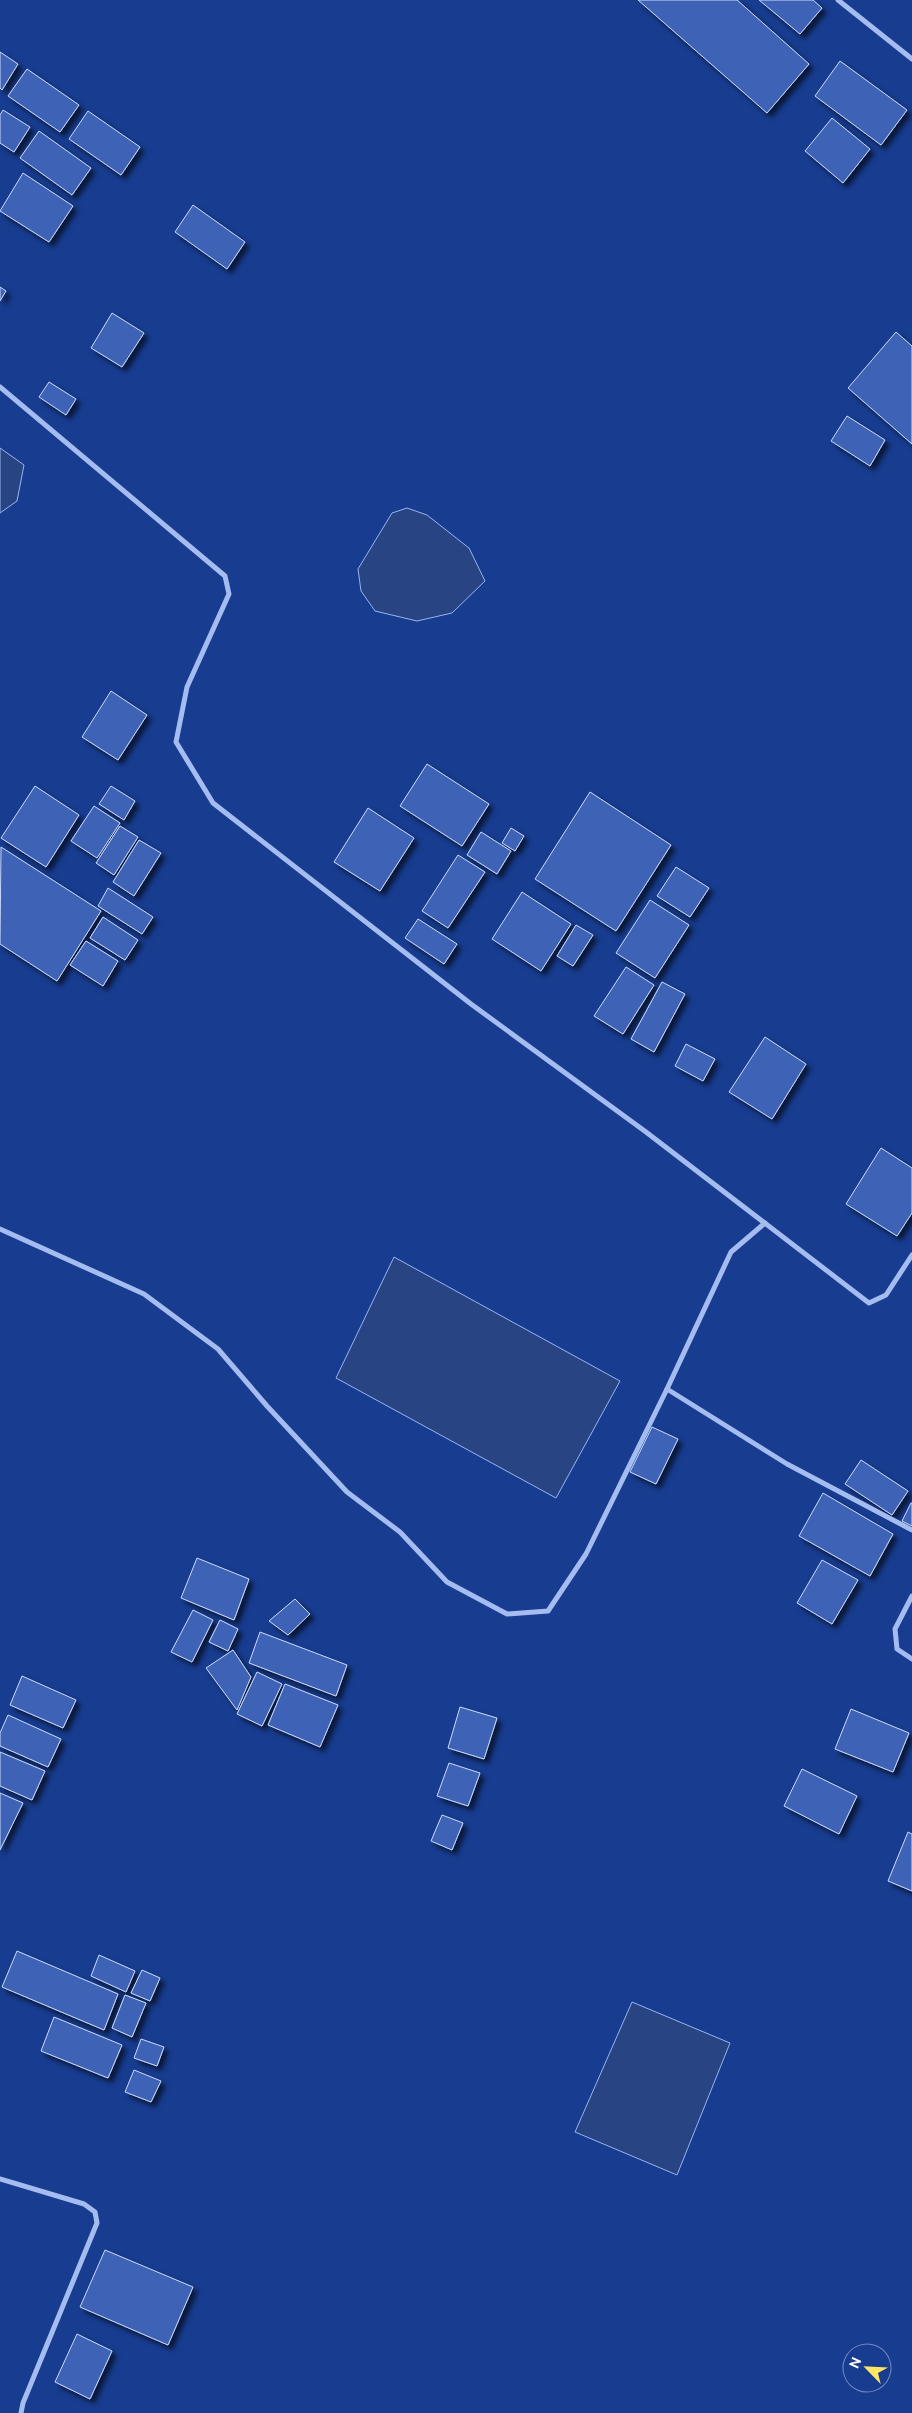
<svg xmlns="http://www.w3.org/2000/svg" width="912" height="2413" font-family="Ubuntu,sans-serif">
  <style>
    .water { fill: #294483; stroke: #97b5f2 }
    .building { fill: #3c62b6; stroke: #cbdafb; filter: url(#shadow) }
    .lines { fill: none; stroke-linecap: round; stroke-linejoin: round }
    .minor { stroke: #a5bcf0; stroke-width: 5 }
  </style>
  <defs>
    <filter id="shadow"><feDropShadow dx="4.5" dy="4.5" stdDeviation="2.5" flood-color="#0009"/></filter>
  </defs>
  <rect width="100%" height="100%" fill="#173c90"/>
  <g class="water">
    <polygon points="0,448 24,465 17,501 0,513"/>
    <polygon points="407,508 427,515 469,548 485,581 452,613 417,621 375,611 361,591 358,569 392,513"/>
    <polygon points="394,1257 620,1381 556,1498 336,1378"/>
    <polygon points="632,2002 730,2043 677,2175 575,2132"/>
  </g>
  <g class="building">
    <polygon points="638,0 737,0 809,64 767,113"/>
    <polygon points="759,0 813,0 822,8 800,34"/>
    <polygon points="0,52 18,64 2,90 0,88"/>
    <polygon points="840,61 907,110 881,145 815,96"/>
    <polygon points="27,69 79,105 60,132 8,96"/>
    <polygon points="3,110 30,127 14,152 0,143 0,115"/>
    <polygon points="88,111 140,147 121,175 69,139"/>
    <polygon points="832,118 870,149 843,183 805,151"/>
    <polygon points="39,131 91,168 72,195 20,158"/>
    <polygon points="23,173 73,206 49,242 0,211"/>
    <polygon points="193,205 245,242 227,269 175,232"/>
    <polygon points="0,287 6,291 0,301"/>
    <polygon points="112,313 144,333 122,367 91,348"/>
    <polygon points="896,332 912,346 912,444 848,388"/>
    <polygon points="49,382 76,399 66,415 39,397"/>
    <polygon points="847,416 885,440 870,466 831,441"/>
    <polygon points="111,691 147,715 118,760 82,737"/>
    <polygon points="427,764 489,804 462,846 400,806"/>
    <polygon points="35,786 79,815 46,867 1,838"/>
    <polygon points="111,786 135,801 124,820 99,804"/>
    <polygon points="590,792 671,845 616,931 535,879"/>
    <polygon points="94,806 120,823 97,858 71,841"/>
    <polygon points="368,808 414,838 380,891 334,862"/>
    <polygon points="120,826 138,837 114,875 96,863"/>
    <polygon points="511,828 524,836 515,851 502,843"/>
    <polygon points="481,832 511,851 497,874 467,855"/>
    <polygon points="139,840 161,853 134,896 113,882"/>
    <polygon points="1,847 101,911 57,981 0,944"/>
    <polygon points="458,855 485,872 448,928 422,911"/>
    <polygon points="676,867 709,888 690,917 657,896"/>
    <polygon points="108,888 153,917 142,934 98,906"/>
    <polygon points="522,892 571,924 541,971 492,939"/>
    <polygon points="650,900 689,925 655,978 616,953"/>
    <polygon points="103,917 138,940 125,960 90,938"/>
    <polygon points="418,919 457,944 444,964 405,938"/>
    <polygon points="576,925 593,935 573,966 557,956"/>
    <polygon points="86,941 118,961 103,986 70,965"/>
    <polygon points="626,967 654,985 623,1034 594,1016"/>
    <polygon points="662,982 685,994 654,1052 631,1039"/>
    <polygon points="765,1037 806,1064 772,1119 729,1092"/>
    <polygon points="686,1044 715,1059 703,1081 675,1066"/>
    <polygon points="881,1148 912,1168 912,1213 897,1236 846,1204"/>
    <polygon points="652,1427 678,1439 656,1484 630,1472"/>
    <polygon points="861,1460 908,1491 892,1515 845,1484"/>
    <polygon points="823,1493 893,1534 870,1576 799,1536"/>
    <polygon points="911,1503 912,1503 912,1526 902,1521"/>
    <polygon points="197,1558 249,1579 234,1620 181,1598"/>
    <polygon points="822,1560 858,1580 832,1624 797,1603"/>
    <polygon points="295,1599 310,1614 288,1635 269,1621"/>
    <polygon points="193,1610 213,1620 192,1662 171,1652"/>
    <polygon points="220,1620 238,1629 228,1651 209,1642"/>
    <polygon points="260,1632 347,1665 336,1696 249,1663"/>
    <polygon points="233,1650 251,1677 237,1710 206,1668"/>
    <polygon points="257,1672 282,1684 262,1726 237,1714"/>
    <polygon points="22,1676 76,1700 63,1728 10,1705"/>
    <polygon points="285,1684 338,1705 320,1747 268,1725"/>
    <polygon points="460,1707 497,1718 484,1759 448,1748"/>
    <polygon points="851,1709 909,1733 893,1772 835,1749"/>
    <polygon points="8,1715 61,1739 48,1767 0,1746 0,1733"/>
    <polygon points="0,1752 45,1771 32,1800 0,1786"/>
    <polygon points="449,1763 480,1773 468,1806 437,1796"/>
    <polygon points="802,1769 857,1796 839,1834 784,1806"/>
    <polygon points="0,1793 23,1803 0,1850"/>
    <polygon points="442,1815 463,1823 452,1850 431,1841"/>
    <polygon points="908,1832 912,1834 912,1891 888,1881"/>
    <polygon points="17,1951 118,1994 104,2030 2,1987"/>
    <polygon points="99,1955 135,1971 126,1992 91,1976"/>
    <polygon points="142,1970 160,1978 150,2001 131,1993"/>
    <polygon points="125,1995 146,2003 132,2037 112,2028"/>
    <polygon points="54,2017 122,2045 108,2078 41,2051"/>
    <polygon points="141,2039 164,2047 157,2066 134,2058"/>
    <polygon points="134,2070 161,2081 151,2102 125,2092"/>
    <polygon points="105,2250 193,2287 168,2345 80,2307"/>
    <polygon points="77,2334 112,2351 90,2399 55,2382"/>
  </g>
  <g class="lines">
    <g class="minor">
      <polyline points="838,0 912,59"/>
      <polyline points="0,387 225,576 229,594 187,687 176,742 213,803 471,1004 646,1132 869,1303 886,1295 912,1255"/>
      <polyline points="0,1229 144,1294 218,1349 267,1406 347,1492 400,1532 447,1582 507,1614 548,1611 586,1554 667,1389 787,1464 912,1530"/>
      <polyline points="667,1389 731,1252 765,1223"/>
      <polyline points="912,1596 895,1629 897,1649 912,1659"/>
      <polyline points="0,2179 84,2204 95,2212 97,2223 23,2403 21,2413"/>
    </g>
  </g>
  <g transform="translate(867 2368) rotate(294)"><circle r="24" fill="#173c90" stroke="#748abc"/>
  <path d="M0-4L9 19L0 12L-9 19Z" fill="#ffe763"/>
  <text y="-8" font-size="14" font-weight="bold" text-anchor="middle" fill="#ffffff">N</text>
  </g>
</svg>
